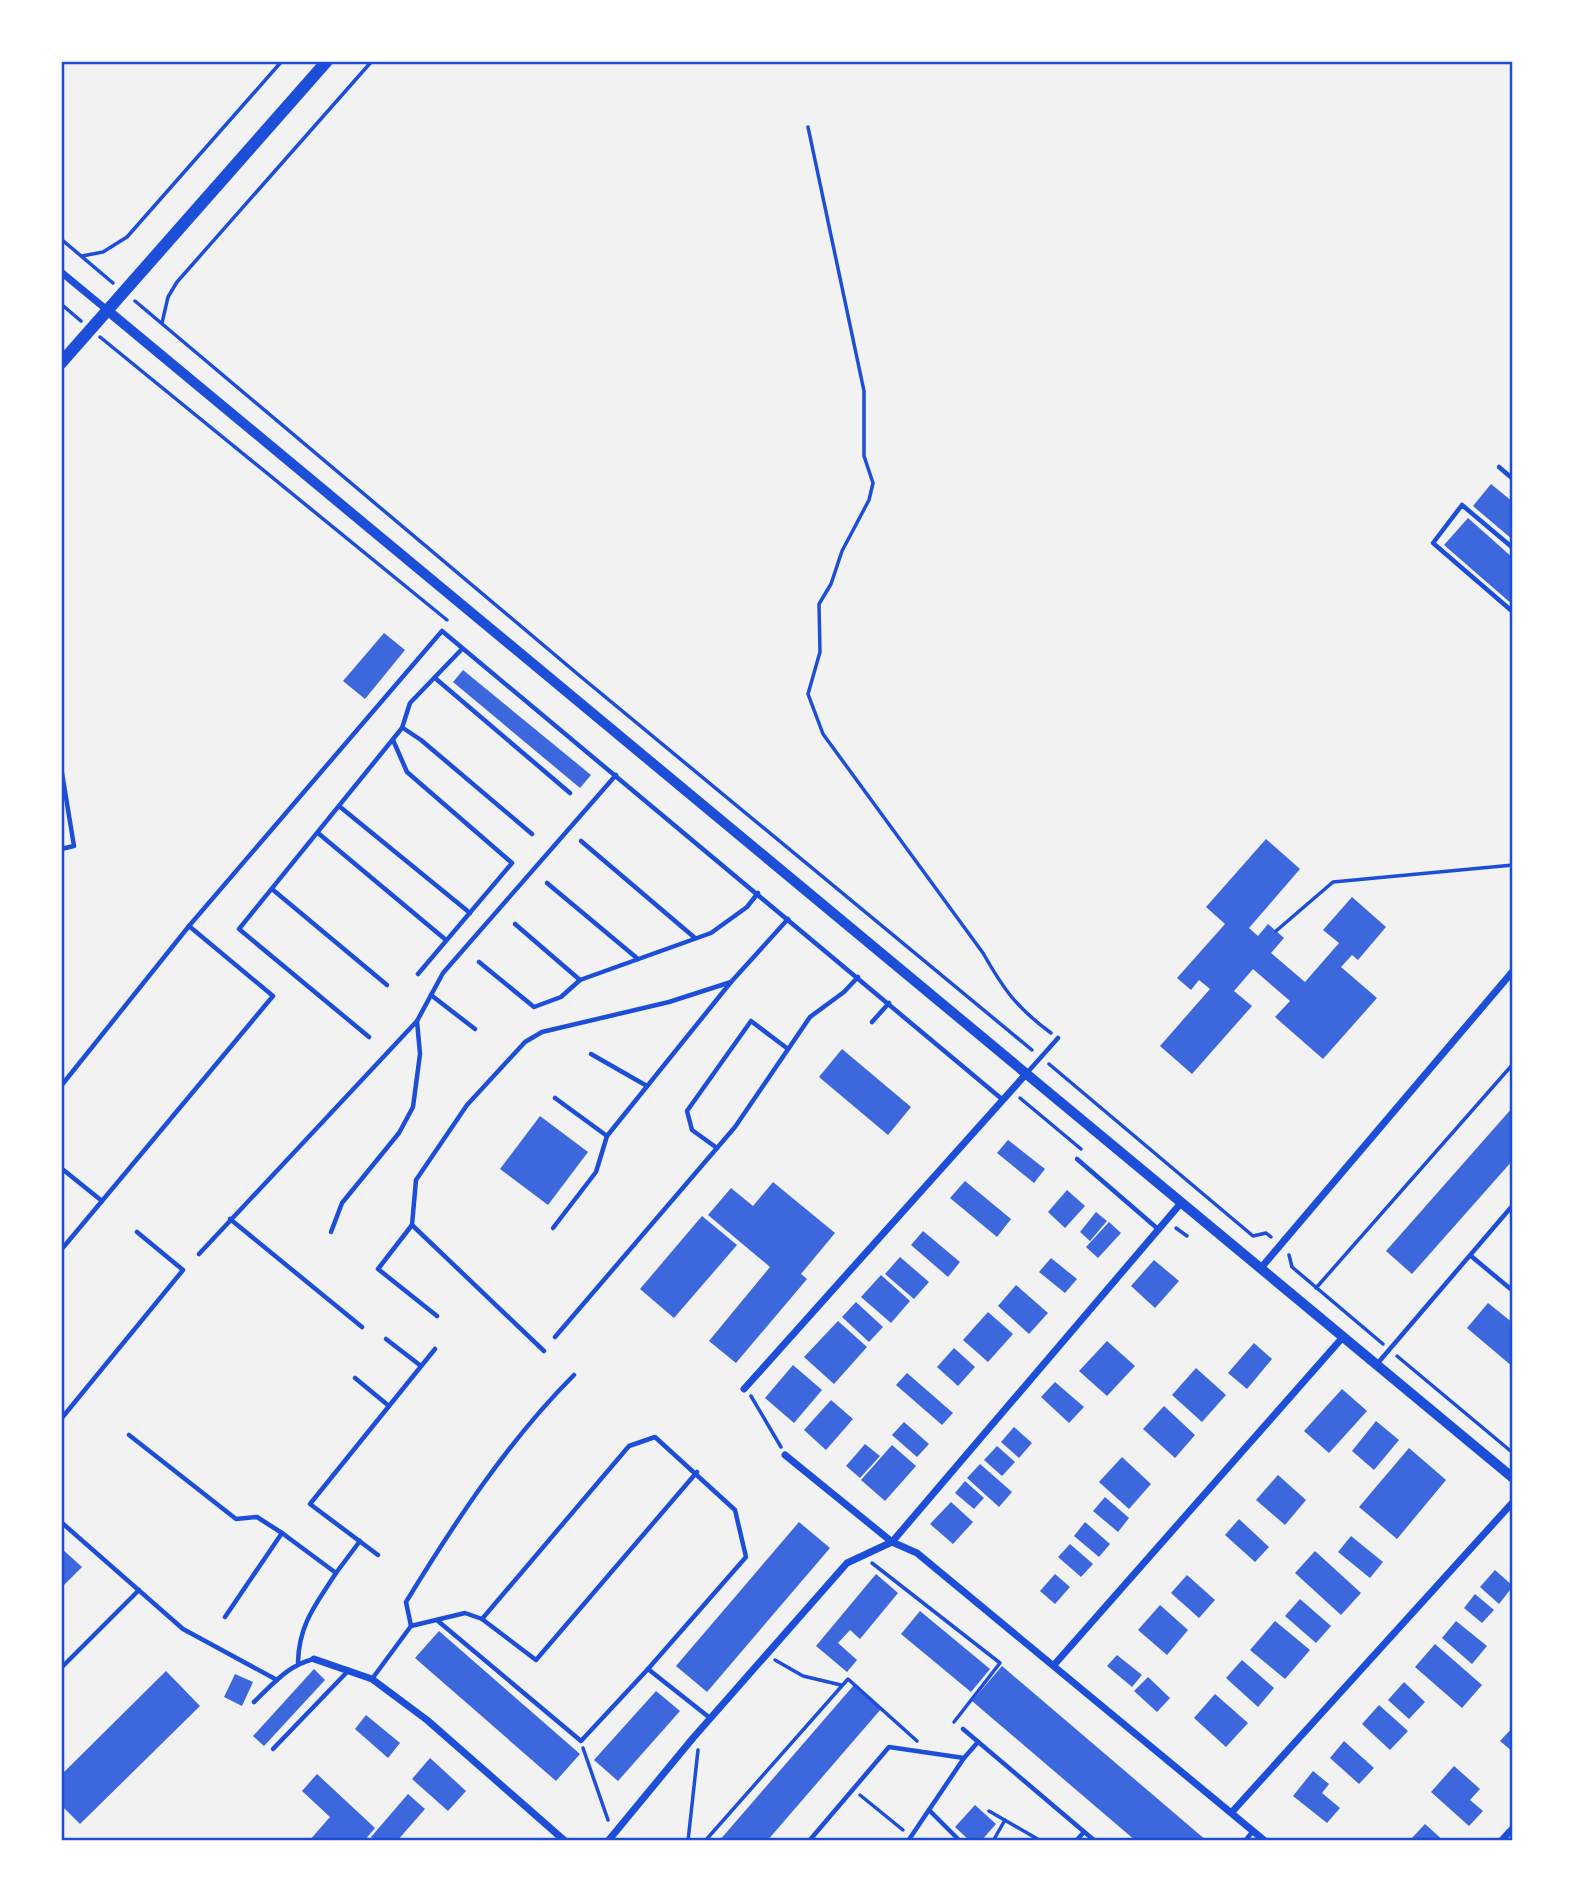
<svg xmlns="http://www.w3.org/2000/svg" width="1574" height="1902" font-family="'Roboto Condensed',sans-serif">
  <style>
    .building { fill: #3d67dc }
    .lines { fill: none; stroke-linecap: round; stroke-linejoin: round }
    .path { stroke: #1d4ed8; stroke-width: 3.5 }
    .service { stroke: #1d4ed8; stroke-width: 4.5 }
    .minor { stroke: #1d4ed8; stroke-width: 7 }
    .tertiary { stroke: #1d4ed8; stroke-width: 10 }
    .secondary { stroke: #1d4ed8; stroke-width: 12 }
    .neatline { fill: none; stroke: #1d4ed8; stroke-width: 2.5 }
  </style>
  <rect width="100%" height="100%" fill="#f2f2f2"/>
  <g class="building">
    <polygon points="1491,484 1513,502 1513,540 1473,506"/>
    <polygon points="1468,518 1513,558 1513,605 1444,545"/>
    <polygon points="384,633 405,650 365,699 343,681"/>
    <polygon points="463,670 591,775 580,788 453,682"/>
    <polygon points="1266,839 1300,869 1249,928 1258,936 1268,924 1284,938 1271,953 1305,982 1339,943 1323,930 1352,897 1386,927 1358,960 1352,955 1341,967 1377,998 1323,1059 1275,1017 1290,1001 1253,969 1234,991 1252,1006 1192,1074 1160,1046 1210,989 1199,980 1191,990 1177,978 1225,924 1206,907"/>
    <polygon points="842,1049 911,1107 888,1135 819,1077"/>
    <polygon points="1513,1107 1513,1160 1412,1274 1386,1251"/>
    <polygon points="540,1116 588,1152 548,1205 500,1169"/>
    <polygon points="1008,1140 1045,1169 1034,1183 997,1153"/>
    <polygon points="965,1181 1011,1219 997,1237 950,1198"/>
    <polygon points="773,1182 835,1233 801,1274 807,1279 736,1363 709,1341 770,1267 708,1215 731,1188 753,1206"/>
    <polygon points="1067,1190 1085,1206 1065,1228 1048,1212"/>
    <polygon points="1096,1212 1107,1221 1090,1241 1080,1232"/>
    <polygon points="702,1216 737,1245 674,1318 640,1289"/>
    <polygon points="1109,1222 1121,1233 1098,1258 1086,1247"/>
    <polygon points="923,1231 960,1262 948,1277 911,1245"/>
    <polygon points="900,1257 929,1282 914,1299 885,1274"/>
    <polygon points="1051,1258 1077,1279 1065,1293 1039,1272"/>
    <polygon points="1154,1260 1179,1281 1155,1308 1131,1286"/>
    <polygon points="881,1275 910,1301 891,1323 861,1297"/>
    <polygon points="1016,1285 1048,1313 1029,1334 998,1306"/>
    <polygon points="856,1302 883,1327 869,1342 842,1317"/>
    <polygon points="1488,1303 1513,1323 1513,1367 1467,1328"/>
    <polygon points="988,1312 1013,1334 988,1362 963,1340"/>
    <polygon points="838,1321 867,1347 834,1384 804,1357"/>
    <polygon points="1107,1341 1135,1366 1107,1396 1079,1371"/>
    <polygon points="1254,1343 1272,1359 1247,1389 1228,1373"/>
    <polygon points="954,1348 975,1367 958,1386 937,1367"/>
    <polygon points="793,1365 822,1390 794,1423 765,1398"/>
    <polygon points="1196,1368 1226,1395 1202,1422 1172,1395"/>
    <polygon points="907,1373 953,1413 942,1425 896,1385"/>
    <polygon points="1055,1382 1084,1407 1069,1423 1041,1397"/>
    <polygon points="1342,1389 1367,1411 1329,1453 1304,1431"/>
    <polygon points="831,1400 853,1419 826,1450 804,1430"/>
    <polygon points="1164,1406 1195,1435 1175,1458 1143,1429"/>
    <polygon points="1376,1421 1399,1440 1374,1470 1352,1451"/>
    <polygon points="904,1422 929,1444 917,1457 892,1435"/>
    <polygon points="1014,1427 1032,1443 1019,1458 1001,1442"/>
    <polygon points="865,1444 880,1456 860,1478 846,1466"/>
    <polygon points="892,1445 916,1466 885,1501 861,1480"/>
    <polygon points="997,1446 1015,1462 1002,1476 984,1460"/>
    <polygon points="1409,1448 1446,1480 1397,1539 1359,1507"/>
    <polygon points="1122,1457 1151,1484 1129,1509 1099,1482"/>
    <polygon points="980,1464 1012,1492 999,1507 967,1478"/>
    <polygon points="1278,1475 1306,1500 1285,1525 1256,1500"/>
    <polygon points="965,1481 984,1498 974,1509 955,1493"/>
    <polygon points="1105,1497 1129,1518 1118,1532 1093,1511"/>
    <polygon points="951,1502 973,1522 953,1544 930,1524"/>
    <polygon points="1239,1519 1269,1547 1255,1562 1225,1535"/>
    <polygon points="799,1522 830,1548 707,1692 676,1666"/>
    <polygon points="1085,1522 1110,1544 1099,1557 1074,1536"/>
    <polygon points="1351,1536 1383,1562 1370,1578 1338,1552"/>
    <polygon points="1070,1544 1093,1564 1081,1577 1058,1557"/>
    <polygon points="61,1548 82,1567 61,1588"/>
    <polygon points="1315,1551 1361,1593 1341,1615 1295,1573"/>
    <polygon points="1495,1570 1513,1586 1499,1604 1480,1587"/>
    <polygon points="876,1574 898,1593 860,1639 850,1630 838,1643 857,1660 847,1672 816,1646"/>
    <polygon points="1055,1574 1070,1587 1055,1604 1040,1591"/>
    <polygon points="1187,1575 1215,1600 1199,1618 1171,1593"/>
    <polygon points="1475,1594 1494,1610 1482,1623 1464,1608"/>
    <polygon points="1300,1599 1331,1626 1316,1643 1285,1616"/>
    <polygon points="1160,1605 1188,1630 1167,1655 1138,1630"/>
    <polygon points="920,1611 990,1669 971,1692 901,1634"/>
    <polygon points="1275,1621 1310,1650 1285,1679 1250,1650"/>
    <polygon points="1456,1621 1487,1646 1472,1664 1442,1638"/>
    <polygon points="439,1631 580,1754 556,1781 415,1658"/>
    <polygon points="1435,1644 1482,1685 1462,1708 1415,1667"/>
    <polygon points="1117,1655 1142,1675 1132,1687 1107,1666"/>
    <polygon points="1242,1660 1274,1688 1258,1707 1226,1678"/>
    <polygon points="1002,1666 1207,1841 1136,1841 972,1701"/>
    <polygon points="314,1669 325,1680 264,1746 253,1736"/>
    <polygon points="166,1671 200,1706 80,1824 61,1805 61,1775"/>
    <polygon points="235,1674 253,1682 242,1706 224,1697"/>
    <polygon points="1148,1677 1170,1698 1157,1712 1134,1691"/>
    <polygon points="1404,1682 1425,1702 1409,1719 1388,1700"/>
    <polygon points="854,1685 881,1709 767,1841 719,1841"/>
    <polygon points="656,1691 680,1711 618,1781 594,1760"/>
    <polygon points="1215,1694 1248,1723 1226,1747 1194,1718"/>
    <polygon points="1379,1705 1408,1731 1390,1750 1362,1724"/>
    <polygon points="366,1715 400,1743 388,1758 355,1729"/>
    <polygon points="1513,1727 1513,1752 1500,1741"/>
    <polygon points="1344,1741 1374,1768 1359,1784 1330,1758"/>
    <polygon points="430,1758 466,1791 448,1811 412,1779"/>
    <polygon points="1454,1766 1480,1789 1470,1800 1483,1811 1469,1826 1431,1792"/>
    <polygon points="1313,1771 1329,1784 1322,1793 1340,1808 1327,1823 1293,1796"/>
    <polygon points="317,1774 375,1828 364,1841 309,1841 330,1817 302,1791"/>
    <polygon points="408,1794 425,1809 397,1841 375,1841 371,1837"/>
    <polygon points="975,1805 996,1824 981,1841 970,1841 955,1827"/>
    <polygon points="1425,1824 1444,1841 1414,1841 1412,1838"/>
  </g>
  <g class="lines">
    <g class="path">
      <path d="M808 127 864 391V456L873 483 869 500 842 551 831 584 819 604 820 652 808 694 823 734 983 953C1004 990 1017 1008 1051 1033"/>
      <polyline points="61,239 113,283"/>
      <polyline points="82,256 103,252 127,237 282,61"/>
      <polyline points="135,301 580,676 1032,1050"/>
      <polyline points="61,304 81,321"/>
      <polyline points="162,323 168,297 177,282 372,61"/>
      <polyline points="100,337 447,620"/>
      <polyline points="1276,931 1333,882 1513,865"/>
      <polyline points="1049,1064 1253,1236 1266,1233 1271,1237"/>
      <polyline points="1020,1098 1081,1149"/>
      <polyline points="1176,1228 1187,1236"/>
      <polyline points="1289,1255 1292,1267 1383,1344"/>
      <polyline points="1316,1288 1513,1064"/>
      <polyline points="1397,1356 1513,1453"/>
      <polyline points="751,1396 781,1447"/>
      <polyline points="872,1563 1000,1663 954,1722"/>
      <polyline points="775,1660 803,1676 841,1685"/>
      <polyline points="583,1748 608,1820"/>
      <polyline points="860,1795 903,1830"/>
      <polyline points="989,1811 1041,1841"/>
      <polyline points="688,1841 698,1750"/>
      <polyline points="705,1841 848,1679 917,1741"/>
      <polyline points="993,1841 1005,1820"/>
    </g>
    <g class="service">
      <polyline points="1499,467 1513,479"/>
      <polyline points="1513,548 1462,505 1433,543 1513,612"/>
      <polyline points="435,678 570,793"/>
      <polyline points="403,728 421,740 532,834"/>
      <polyline points="393,740 407,772 512,863 418,974"/>
      <polyline points="61,767 74,846 61,849"/>
      <polyline points="339,806 470,913"/>
      <polyline points="318,833 446,940"/>
      <polyline points="581,841 695,938"/>
      <polyline points="547,883 638,959"/>
      <polyline points="272,889 387,985"/>
      <polyline points="515,924 580,980"/>
      <polyline points="479,962 534,1007 561,997 580,980 711,933 747,907 758,893"/>
      <polyline points="431,995 475,1029"/>
      <polyline points="872,1022 889,1003"/>
      <polyline points="369,1037 239,929 402,728 410,703 462,649"/>
      <polyline points="591,1054 647,1086"/>
      <polyline points="1026,1074 1058,1038"/>
      <polyline points="61,1086 189,926 442,631 1003,1100"/>
      <polyline points="555,1098 607,1136 731,982 788,919"/>
      <polyline points="717,1148 692,1130 687,1111 751,1021 788,1049"/>
      <polyline points="1077,1159 1158,1229"/>
      <polyline points="61,1168 102,1201 273,996 189,926"/>
      <polyline points="230,1219 362,1327"/>
      <polyline points="412,1225 544,1351"/>
      <polyline points="553,1228 596,1172 607,1136"/>
      <polyline points="331,1232 342,1203 399,1133 413,1107 420,1054 417,1021"/>
      <polyline points="61,1250 102,1201"/>
      <polyline points="199,1254 417,1021 443,973 616,775"/>
      <polyline points="1471,1256 1513,1291"/>
      <polyline points="437,1316 378,1269 412,1225 416,1180 467,1105 525,1042 542,1032 669,1002 731,982"/>
      <polyline points="555,1337 735,1127 810,1017 844,992 858,977"/>
      <polyline points="386,1339 421,1366"/>
      <polyline points="1377,1364 1513,1205"/>
      <polyline points="355,1378 389,1406"/>
      <polyline points="61,1419 183,1270 137,1232"/>
      <polyline points="129,1435 236,1519 257,1517 282,1533"/>
      <polyline points="61,1522 183,1629 277,1680"/>
      <polyline points="378,1555 310,1504 435,1349"/>
      <polyline points="336,1573 360,1541"/>
      <path d="M225 1617 282 1533 336 1573C316 1604 299 1624 298 1662"/>
      <polyline points="482,1619 629,1446 655,1437 735,1510 746,1557 648,1669 710,1718"/>
      <polyline points="438,1621 581,1741 648,1669"/>
      <path d="M411 1626 406 1602C455 1522 508 1441 574 1375"/>
      <polyline points="61,1668 139,1590"/>
      <polyline points="372,1679 411,1626 465,1613 482,1619 536,1660 697,1472"/>
      <path d="M254 1702C273 1684 288 1665 314 1659"/>
      <polyline points="963,1729 1095,1841"/>
      <polyline points="273,1749 349,1670"/>
      <polyline points="929,1810 960,1841"/>
      <polyline points="809,1841 889,1747 964,1758"/>
      <polyline points="908,1841 964,1758 978,1742"/>
      <polyline points="1076,1841 1084,1832"/>
      <polyline points="1245,1841 1253,1831"/>
    </g>
    <g class="minor">
      <polyline points="61,272 107,310"/>
      <polyline points="1260,1269 1513,971"/>
      <polyline points="744,1389 1026,1074"/>
      <polyline points="785,1455 892,1542 917,1553 1265,1841"/>
      <polyline points="314,1659 372,1679 427,1720 565,1841"/>
      <polyline points="1054,1665 1343,1337"/>
      <polyline points="1232,1812 1513,1502"/>
      <polyline points="608,1841 693,1738 847,1563 892,1542 1181,1203"/>
      <polyline points="1501,1841 1513,1828"/>
    </g>
    <polyline class="tertiary" points="107,310 1513,1478"/>
    <polyline class="secondary" points="61,363 327,61"/>
  </g>
  <rect width="1574" height="1902" fill="none" stroke="#ffffff" stroke-width="126"/>
  <rect x="63" y="63" width="1448" height="1776" class="neatline"/>
</svg>
